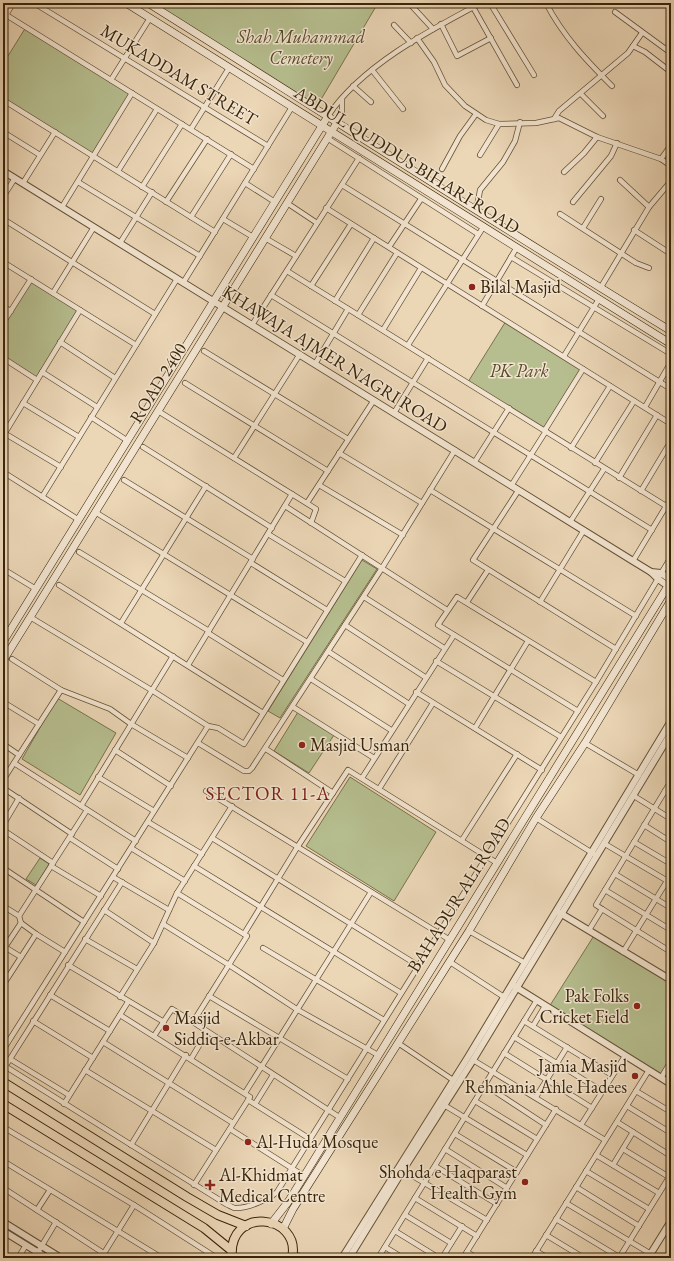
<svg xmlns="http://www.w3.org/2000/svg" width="674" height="1261" font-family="'EB Garamond',serif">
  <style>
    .green { fill: #b6be8f; stroke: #78724c }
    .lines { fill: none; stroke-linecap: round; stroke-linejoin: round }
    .minor-casing { stroke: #665134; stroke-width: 6 }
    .tertiary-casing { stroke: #665134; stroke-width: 8 }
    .secondary-casing { stroke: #392509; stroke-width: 8 }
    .primary-casing { stroke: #392509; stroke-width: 10 }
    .minor { stroke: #f2e4d0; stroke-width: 4.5 }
    .tertiary { stroke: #f2e4d0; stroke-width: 6 }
    .secondary { stroke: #f2e4d0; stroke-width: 7 }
    .primary { stroke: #ebd6b6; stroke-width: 8 }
    .poi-dot { fill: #8f2418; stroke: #f2e4d0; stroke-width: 1.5 }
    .labels { text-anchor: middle; stroke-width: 3; stroke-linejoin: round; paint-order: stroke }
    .park-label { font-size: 18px; font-style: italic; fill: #584b2a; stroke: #f2e4d0 }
    .street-label { font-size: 18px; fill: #392509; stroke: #f2e4d0 }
    .poi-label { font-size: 18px; fill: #392509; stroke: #f2e4d0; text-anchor: start }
    .neighbourhood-label { font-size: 19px; letter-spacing: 1px; fill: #7a1f14; stroke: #f2e4d0 }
  </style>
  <rect width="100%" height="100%" fill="#ebd6b6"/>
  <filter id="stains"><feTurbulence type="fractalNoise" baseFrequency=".005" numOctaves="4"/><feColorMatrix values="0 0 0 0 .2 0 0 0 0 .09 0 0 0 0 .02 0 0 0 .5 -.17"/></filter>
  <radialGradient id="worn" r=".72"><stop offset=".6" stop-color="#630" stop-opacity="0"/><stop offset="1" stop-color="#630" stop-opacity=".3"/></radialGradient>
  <g class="green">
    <polygon points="147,3 378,3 316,108"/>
    <polygon points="26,27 132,93 94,156 3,100 3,64"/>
    <polygon points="31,279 80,310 37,380 3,358 3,323"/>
    <polygon points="506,321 583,369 546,431 468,382"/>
    <polygon points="362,560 377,569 280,718 268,711"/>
    <polygon points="57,698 116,733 80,795 22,759"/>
    <polygon points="298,712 334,735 309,773 274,751"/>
    <polygon points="350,777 436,832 394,901 306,846"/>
    <polygon points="40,858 49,864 36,885 26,879"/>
    <polygon points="595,934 671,980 671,1061 661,1078 549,1007"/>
  </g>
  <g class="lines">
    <defs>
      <g id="minor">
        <polyline points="34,3 268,146"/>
        <polyline points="409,3 433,29"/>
        <polyline points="490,3 534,75"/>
        <path d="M546 3C563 36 586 60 612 86"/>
        <polyline points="473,7 517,85"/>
        <polyline points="615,12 671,53"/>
        <polyline points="3,13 254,169"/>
        <polyline points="6,15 13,3"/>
        <polyline points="441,24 457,56 491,38"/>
        <polyline points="394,25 411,43"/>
        <polyline points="417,38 434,62 445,85 465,106 486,120 499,124 536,123 559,118 597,137 661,159 671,166"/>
        <polyline points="633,46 645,52 671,72"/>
        <polyline points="372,70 403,109"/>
        <polyline points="111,80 150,18"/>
        <polyline points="353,86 371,102"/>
        <polyline points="581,94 603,116"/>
        <polyline points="3,100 215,232"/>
        <path d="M328 116C361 66 430 30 481 3"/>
        <polyline points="554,119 559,111 628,53 642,33"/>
        <polyline points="338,121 342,113 342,99"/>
        <polyline points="191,129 229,68"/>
        <polyline points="3,132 40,155"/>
        <polyline points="327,138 478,234"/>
        <polyline points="480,155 499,124"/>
        <polyline points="661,159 671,145"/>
        <polyline points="442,169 460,136 476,114"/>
        <polyline points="118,171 157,109"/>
        <polyline points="564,172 584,153 597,137"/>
        <polyline points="620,180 649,207"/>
        <polyline points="78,182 200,256"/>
        <polyline points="23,183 55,132"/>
        <polyline points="245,183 275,202"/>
        <polyline points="342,185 671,389"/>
        <polyline points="142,187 182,124"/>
        <polyline points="3,197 15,178"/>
        <polyline points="166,202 207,139"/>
        <polyline points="573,202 611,156 617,143"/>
        <polyline points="287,203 317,223"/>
        <polyline points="62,207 132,93"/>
        <polyline points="326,208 671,424"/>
        <polyline points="474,209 478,202 480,190 503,162 515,141 520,122"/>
        <polyline points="560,214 636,263 649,268"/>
        <polyline points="191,217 231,154"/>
        <polyline points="3,219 155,314"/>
        <polyline points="223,219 253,237"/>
        <polyline points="583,228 601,199"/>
        <polyline points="634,230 671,254"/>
        <polyline points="265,238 296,256"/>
        <polyline points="120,243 152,192"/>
        <polyline points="389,247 421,199"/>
        <polyline points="511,257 671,354"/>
        <polyline points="3,262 136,345"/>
        <polyline points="287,271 666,506"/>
        <polyline points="183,283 292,107"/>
        <polyline points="311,286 351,224"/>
        <polyline points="601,287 649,207 671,181"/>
        <polyline points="53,293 94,227"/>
        <polyline points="271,295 652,530"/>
        <polyline points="335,301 374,238"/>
        <polyline points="482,306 517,247"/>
        <polyline points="3,307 11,311"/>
        <polyline points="358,315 397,253"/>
        <polyline points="3,323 31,279"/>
        <polyline points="252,325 359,158"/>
        <polyline points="383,330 421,268"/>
        <polyline points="60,342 115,378"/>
        <polyline points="408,345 484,226"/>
        <polyline points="204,351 348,439"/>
        <polyline points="564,356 599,299"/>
        <polyline points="3,358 37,380"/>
        <polyline points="315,364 348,309"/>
        <polyline points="42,372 97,407"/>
        <polyline points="185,383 328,471"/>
        <polyline points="23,403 79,437"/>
        <polyline points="645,407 671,362"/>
        <polyline points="158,411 316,509 311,523"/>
        <polyline points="394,413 428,358"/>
        <polyline points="91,417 128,441"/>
        <polyline points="545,430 583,369"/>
        <polyline points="4,433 61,467"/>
        <polyline points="3,436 80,310"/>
        <polyline points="143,447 272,528"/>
        <polyline points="571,448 610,386"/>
        <polyline points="339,453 422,503"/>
        <polyline points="234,458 300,354"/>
        <polyline points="474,463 509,408"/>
        <polyline points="595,463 634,401"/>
        <polyline points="3,472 79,520"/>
        <polyline points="619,478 657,415"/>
        <polyline points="124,480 253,559"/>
        <polyline points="319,485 403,535"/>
        <polyline points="511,486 546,431"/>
        <polyline points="430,490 636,616"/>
        <polyline points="518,491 473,560 616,649"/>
        <polyline points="641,491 671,441"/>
        <polyline points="42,497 177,279"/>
        <polyline points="307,503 374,400"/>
        <polyline points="285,506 447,610"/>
        <polyline points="95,512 307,642"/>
        <polyline points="570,522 604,469"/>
        <polyline points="268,534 345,581"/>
        <polyline points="79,552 209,631"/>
        <polyline points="633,561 671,498"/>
        <polyline points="251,563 327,610"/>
        <polyline points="3,569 36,589"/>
        <polyline points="59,585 263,713"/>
        <polyline points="364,597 444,648"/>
        <polyline points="467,602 488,570"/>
        <polyline points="540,602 584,530"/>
        <polyline points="30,617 153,691 208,726 218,728 244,744 362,555"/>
        <polyline points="121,623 206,486"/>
        <polyline points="345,625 425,677"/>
        <polyline points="208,633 283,680"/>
        <polyline points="329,652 409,704"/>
        <polyline points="12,659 61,690 110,709 131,724 188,758"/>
        <polyline points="436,661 561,737"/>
        <polyline points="188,665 292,494"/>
        <polyline points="311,679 391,730"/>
        <polyline points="416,692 542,770"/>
        <polyline points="3,702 39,724"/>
        <polyline points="293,707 374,758"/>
        <polyline points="578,711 438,625 457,597 596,682"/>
        <polyline points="475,728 528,641"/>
        <polyline points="198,743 244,771 249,771 252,768 382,568 455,450"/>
        <polyline points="585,743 639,775"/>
        <polyline points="3,744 19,755"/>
        <polyline points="266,749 333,793"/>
        <polyline points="115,750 171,786"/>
        <polyline points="14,763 136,841"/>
        <polyline points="98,777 154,811"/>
        <polyline points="362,778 454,635"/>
        <polyline points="3,780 61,690"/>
        <polyline points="3,788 72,834"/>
        <polyline points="379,789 433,703"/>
        <polyline points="206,791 450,940"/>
        <polyline points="665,791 671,796"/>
        <polyline points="634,796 671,819"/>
        <polyline points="81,806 173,656"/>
        <polyline points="536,818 594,854"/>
        <polyline points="148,822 202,854"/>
        <polyline points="3,825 19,798"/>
        <polyline points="644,825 671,842"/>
        <polyline points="3,830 53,863"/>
        <polyline points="70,838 118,869"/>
        <polyline points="212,838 419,966"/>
        <polyline points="462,840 517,754"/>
        <polyline points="634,842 671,864"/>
        <polyline points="605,844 671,883"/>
        <polyline points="131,848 185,881"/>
        <polyline points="51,866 101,896"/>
        <polyline points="194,866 401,993"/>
        <polyline points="3,868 84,922"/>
        <polyline points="615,874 671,908"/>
        <polyline points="113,877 169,910"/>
        <polyline points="605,890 671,930"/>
        <polyline points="3,906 19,916 21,923 36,934 65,952"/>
        <polyline points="602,909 671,952"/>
        <polyline points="104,910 154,943"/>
        <polyline points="19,916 87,810"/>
        <polyline points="163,924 229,965 298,1010 378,1055"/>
        <polyline points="589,930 602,909 596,905 671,781"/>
        <polyline points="469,931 525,963"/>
        <polyline points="244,934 298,846 348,770 497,863"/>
        <polyline points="85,939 137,969"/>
        <polyline points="3,946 21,957"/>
        <polyline points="5,947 21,923"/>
        <polyline points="263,948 384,1020"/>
        <polyline points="623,952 667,881"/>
        <polyline points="450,962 504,997"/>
        <polyline points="68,965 164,1022"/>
        <polyline points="3,985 36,934"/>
        <polyline points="50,995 110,1031"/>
        <polyline points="209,996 348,1079"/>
        <polyline points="120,997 154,943 177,893 232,806"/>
        <polyline points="120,1015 250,1097 194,1185"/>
        <polyline points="33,1021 93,1058"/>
        <polyline points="524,1021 612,1075"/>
        <polyline points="193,1022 339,1117"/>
        <polyline points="533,1026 545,1006"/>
        <polyline points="154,1036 172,1009 193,1022 247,936 177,893"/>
        <polyline points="514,1037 602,1091"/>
        <polyline points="103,1042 233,1123"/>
        <polyline points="398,1043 453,1080"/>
        <polyline points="3,1050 208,726"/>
        <polyline points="504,1053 592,1108"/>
        <polyline points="10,1059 69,1095"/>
        <polyline points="191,1059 207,1032"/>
        <polyline points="473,1060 605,1140"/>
        <path d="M3 1065 226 1204C229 1205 233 1208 235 1208 246 1209 270 1199 277 1192L596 682 671 557"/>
        <polyline points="3,1070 122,882"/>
        <polyline points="85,1070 216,1150"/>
        <polyline points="661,1078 671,1061"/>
        <polyline points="485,1085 546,1125"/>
        <polyline points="636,1091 671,1112"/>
        <polyline points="245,1093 371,892"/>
        <polyline points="536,1097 567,1047"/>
        <polyline points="248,1100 310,1139"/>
        <polyline points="475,1101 537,1139"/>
        <polyline points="64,1104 128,1002"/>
        <polyline points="255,1104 273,1075"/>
        <polyline points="444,1105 527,1155"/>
        <polyline points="627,1106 671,1133"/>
        <polyline points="617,1122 671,1156"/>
        <polyline points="581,1125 625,1056"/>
        <polyline points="3,1127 134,1205 217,1258"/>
        <polyline points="230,1129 304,1176"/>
        <polyline points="455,1134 517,1172"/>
        <polyline points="131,1145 186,1055"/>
        <polyline points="445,1149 507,1188"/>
        <polyline points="623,1149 669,1177"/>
        <polyline points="596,1155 659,1193"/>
        <polyline points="3,1161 162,1258"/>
        <polyline points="613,1165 633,1132"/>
        <polyline points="435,1166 497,1204"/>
        <polyline points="401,1169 487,1220"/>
        <polyline points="586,1171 649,1209"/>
        <polyline points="576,1187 639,1226"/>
        <polyline points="3,1188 111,1258"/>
        <polyline points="415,1198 477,1236"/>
        <polyline points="566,1203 651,1254"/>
        <polyline points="37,1210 50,1190"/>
        <polyline points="405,1215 451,1243"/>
        <polyline points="556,1219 619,1257"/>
        <polyline points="395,1231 439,1258"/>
        <polyline points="546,1235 584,1258"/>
        <polyline points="385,1247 403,1258"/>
        <polyline points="536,1251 548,1258"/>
        <polyline points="38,1252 56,1222"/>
        <polyline points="467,1252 477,1258"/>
        <polyline points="292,1254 307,1258"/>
        <polyline points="18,1258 26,1245"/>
        <polyline points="101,1258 134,1205"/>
        <polyline points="378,1258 537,1000"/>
        <polyline points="442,1258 462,1226"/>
        <polyline points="463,1258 556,1109"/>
        <polyline points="532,1258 649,1070"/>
        <polyline points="619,1258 671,1174"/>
      </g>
      <g id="tertiary">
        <polyline points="3,171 633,561 651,572 661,573 671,580"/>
        <polyline points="651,572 658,579 671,588"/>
        <polyline points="560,913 671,980"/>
        <polyline points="514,986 671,1084"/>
        <polyline points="3,1222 61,1258"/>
        <polyline points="3,1231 47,1258"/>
        <polyline points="342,1258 468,1057 671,721"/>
        <polyline points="349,1258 403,1170 473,1060 671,733"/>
        <polyline points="648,1258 671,1221"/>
      </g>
      <g id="secondary">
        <polyline points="126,3 671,344"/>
        <path d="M148 3C322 112 495 224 671 331"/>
        <polyline points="3,642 328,116"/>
        <polyline points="3,661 338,121"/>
        <polyline points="271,1224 288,1202 671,581"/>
        <polyline points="283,1229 293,1209 469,931 536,818 585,743 671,600"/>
      </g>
      <g id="primary">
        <polyline points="3,1082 187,1197 218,1215 246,1226"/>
        <polyline points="3,1104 204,1228 231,1250"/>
        <path d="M232 1258C227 1205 302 1214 292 1258"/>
      </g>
    </defs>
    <use href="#minor" class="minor-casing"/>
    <use href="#tertiary" class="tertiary-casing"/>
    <use href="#secondary" class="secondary-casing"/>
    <use href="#primary" class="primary-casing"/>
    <use href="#minor" class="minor"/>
    <use href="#tertiary" class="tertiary"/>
    <use href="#secondary" class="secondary"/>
    <use href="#primary" class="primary"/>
  </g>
  <g class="poi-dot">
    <circle cx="472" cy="287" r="4"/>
    <circle cx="302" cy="745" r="4"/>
    <circle cx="637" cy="1006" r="4"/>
    <circle cx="166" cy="1028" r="4"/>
    <circle cx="635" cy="1076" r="4"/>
    <circle cx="248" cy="1142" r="4"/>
    <circle cx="525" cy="1182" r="4"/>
    <path d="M208 1179h4v4h4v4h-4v4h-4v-4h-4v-4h4z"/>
  </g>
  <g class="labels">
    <g class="park-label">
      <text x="301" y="43">Shah Muhammad<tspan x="301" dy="21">Cemetery</tspan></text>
      <text x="519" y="377">PK Park</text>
    </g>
    <g class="street-label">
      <text transform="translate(179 75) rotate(31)" y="6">MUKADDAM STREET</text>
      <text transform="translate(407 160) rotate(32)" y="6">ABDUL QUDDUS BIHARI ROAD</text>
      <text transform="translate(335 359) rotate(32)" y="6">KHAWAJA AJMER NAGRI ROAD</text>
      <text transform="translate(158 383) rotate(-58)" y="6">ROAD 2400</text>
      <text transform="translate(459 895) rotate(-58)" y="6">BAHADUR ALI ROAD</text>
    </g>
    <g class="poi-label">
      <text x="480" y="293">Bilal Masjid</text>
      <text x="310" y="751">Masjid Usman</text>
      <text x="629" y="1002" text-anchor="end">Pak Folks<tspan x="629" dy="21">Cricket Field</tspan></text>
      <text x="174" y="1024">Masjid<tspan x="174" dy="21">Siddiq-e-Akbar</tspan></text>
      <text x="627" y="1072" text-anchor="end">Jamia Masjid<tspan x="627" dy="21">Rehmania Ahle Hadees</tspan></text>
      <text x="256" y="1148">Al-Huda Mosque</text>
      <text x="517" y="1178" text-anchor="end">Shohda e Haqparast<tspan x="517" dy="21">Health Gym</tspan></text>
      <text x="219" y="1181">Al-Khidmat<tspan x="219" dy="21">Medical Centre</tspan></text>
    </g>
    <g class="neighbourhood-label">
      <text x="268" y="800">SECTOR 11-A</text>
    </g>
  </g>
  <rect width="674" height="1261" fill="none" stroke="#ebd6b6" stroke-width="16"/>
  <rect x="4" y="4" width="666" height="1253" fill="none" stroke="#392509" stroke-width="2"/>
  <rect x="8" y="8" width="658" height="1245" fill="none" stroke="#392509"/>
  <rect width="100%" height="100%" filter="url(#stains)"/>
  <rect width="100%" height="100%" fill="url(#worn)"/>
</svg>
